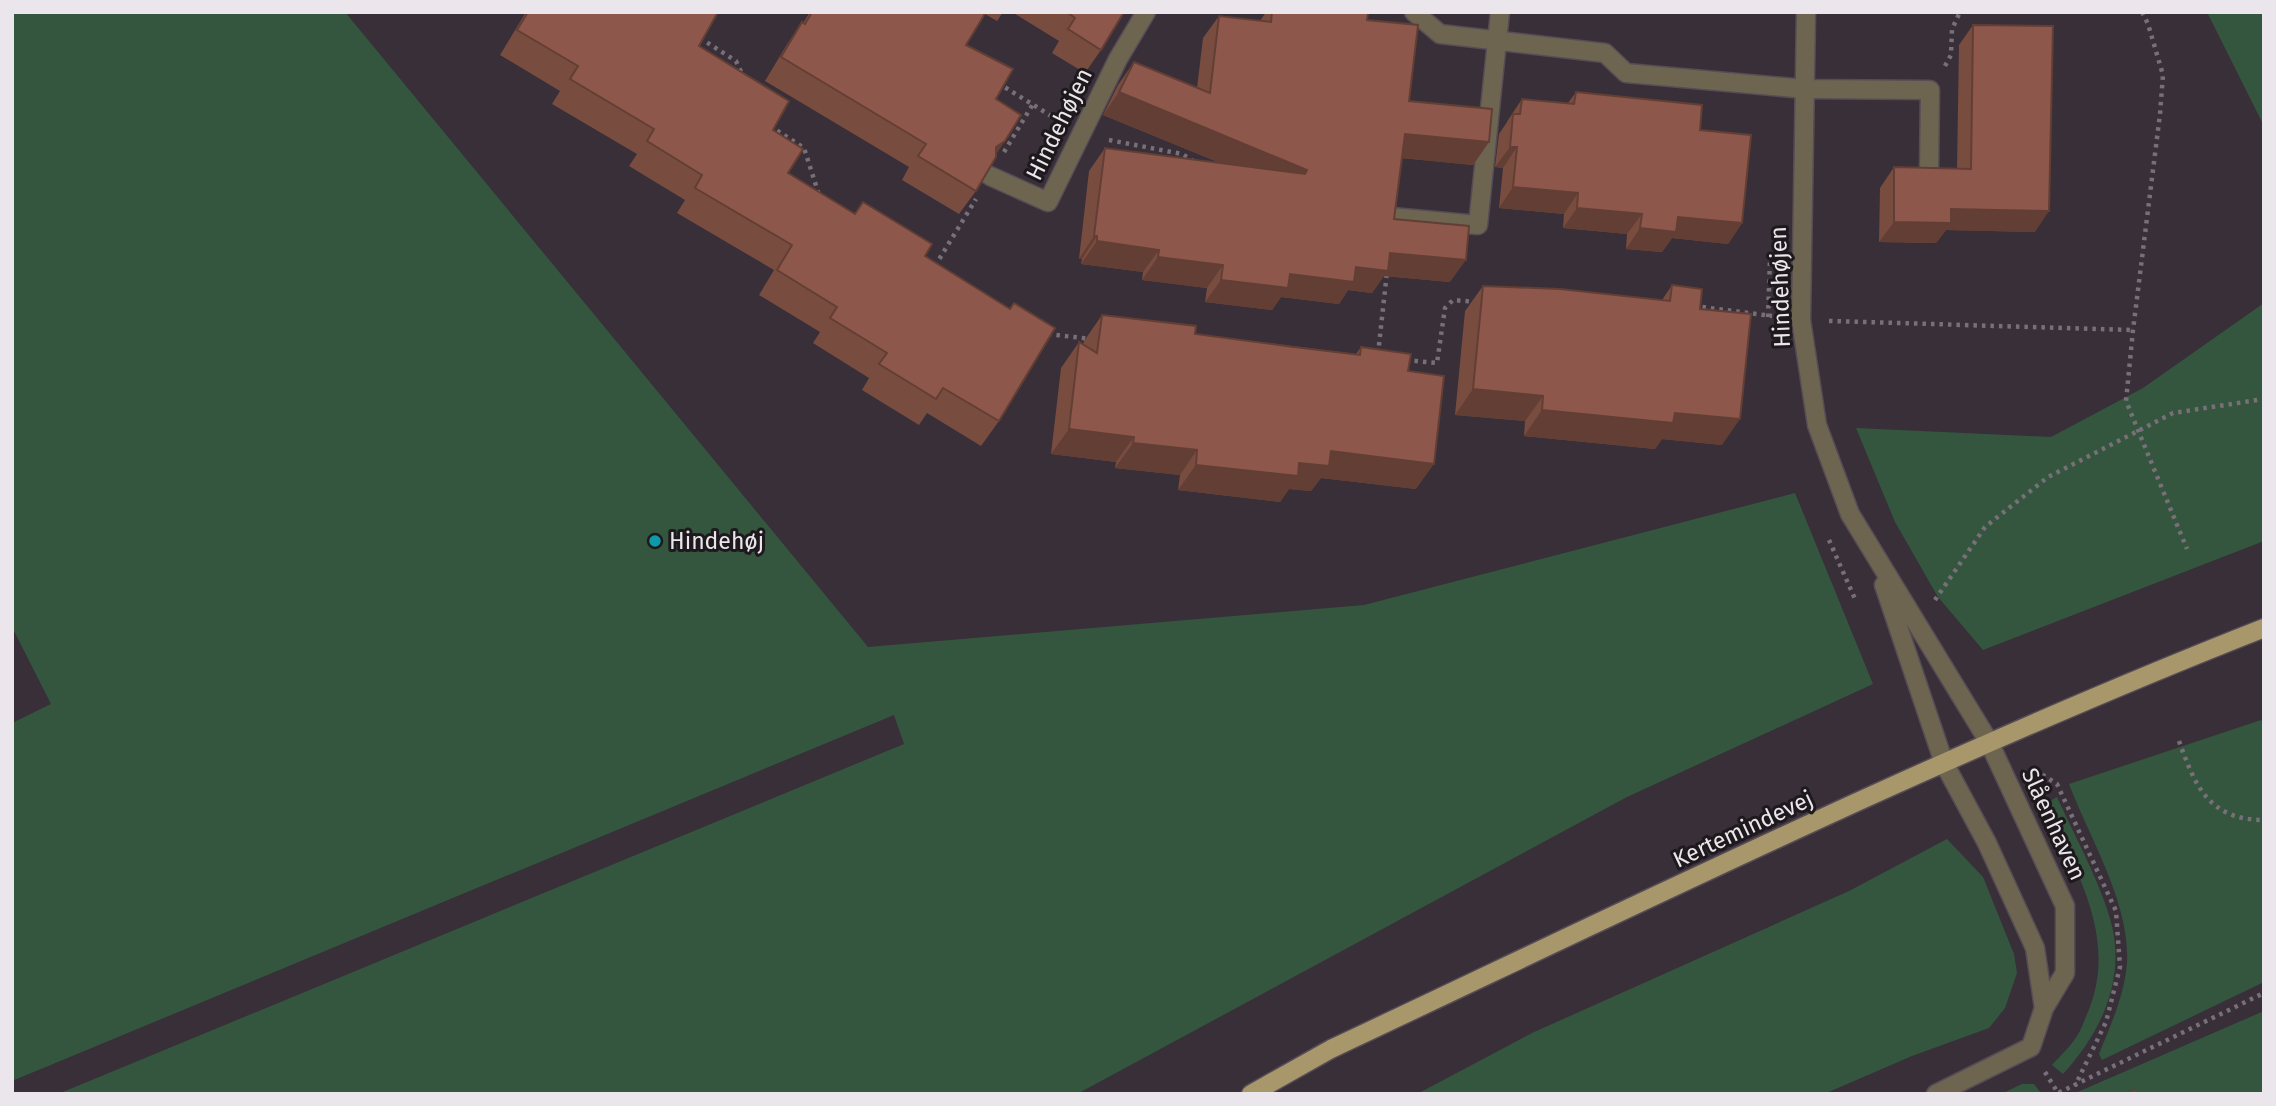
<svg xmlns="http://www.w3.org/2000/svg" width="2276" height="1106" font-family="'Fira Sans',sans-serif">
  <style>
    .green { fill: #34563e }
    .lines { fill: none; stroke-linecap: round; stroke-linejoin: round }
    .minor-casing { stroke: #554c55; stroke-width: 21 }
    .major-casing { stroke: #554c55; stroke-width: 21 }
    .path { stroke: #787079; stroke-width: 4.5; stroke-dasharray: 3.5 5; stroke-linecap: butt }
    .minor { stroke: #6e6551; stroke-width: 18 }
    .major { stroke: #a8976b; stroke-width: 18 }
    .wall { fill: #794c40 }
    .shaded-wall { fill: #633e34 }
    .building { fill: #8d584b; stroke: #633e34; stroke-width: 2 }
    .culture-dot { fill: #0f9aa8; stroke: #1d191d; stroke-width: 2.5 }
    .labels { text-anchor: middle; stroke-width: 6; stroke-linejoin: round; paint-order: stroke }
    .street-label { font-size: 23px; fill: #ebe6eb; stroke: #1d191d }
    .poi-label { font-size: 23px; fill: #ebe6eb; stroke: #1d191d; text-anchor: start }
  </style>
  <rect width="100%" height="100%" fill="#382f39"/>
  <g class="green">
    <polygon points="12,12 345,12 868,647 1364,605 1795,493 1873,684 1627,797 1077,1094 58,1094 904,744 894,715 12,1081 12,723 51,704 12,627"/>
    <polygon points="2207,12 2264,12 2264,127 2264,126"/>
    <polygon points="2264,303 2264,541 1983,650 1938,597 1895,522 1856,428 2051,437 2143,388"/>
    <path d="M2261 720 2264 726V982L2102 1060 2099 1054C2111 1024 2125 994 2127 962 2130 903 2090 839 2069 784Z"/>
    <path d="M2057 797C2075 837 2102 885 2112 926 2125 982 2100 1034 2063 1074L2052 1065C2060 1056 2070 1047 2077 1036 2082 1029 2084 1020 2088 1012 2119 937 2075 871 2046 803Z"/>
    <polygon points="1947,839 1983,877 2014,954 2017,973 2005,1008 1989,1028 1912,1056 1824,1094 1417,1094 1532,1033 1849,891"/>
    <polygon points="2264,1011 2264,1094 2073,1094"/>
    <polygon points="2022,1084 2034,1084 2040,1092 2035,1094 2001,1094"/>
  </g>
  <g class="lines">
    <defs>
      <g id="minor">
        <polyline points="1414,12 1440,34 1605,53 1626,73 1805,89 1930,90 1929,174"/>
        <polyline points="1806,12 1801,320 1817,425 1850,514 1989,742 2065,906 2065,973 2044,1008 2031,1047 1936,1094"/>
        <polyline points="990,176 1048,202 1118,59 1146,12"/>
        <polyline points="1392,217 1478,225 1500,12"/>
        <polyline points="1884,585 1944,763 1987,843 2035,948 2044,1008"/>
      </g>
      <path id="major" d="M1251 1094 1331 1049C1639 904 1946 753 2264 628"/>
    </defs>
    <use href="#minor" class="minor-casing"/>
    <use href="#major" class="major-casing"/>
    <g class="path">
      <polyline points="2142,12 2148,24 2163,75 2160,114 2133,330 2126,401 2187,549"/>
      <polyline points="700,38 736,61 742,74"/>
      <polyline points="1945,66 1951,55 1952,29 1960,12"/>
      <polyline points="998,83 1056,119"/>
      <polyline points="770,126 804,148 819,195"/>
      <polyline points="1109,140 1182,154 1195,162"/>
      <polyline points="1004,152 1033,104"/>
      <polyline points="935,266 976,199"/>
      <polyline points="1694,306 1772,316"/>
      <polyline points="1768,317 1770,259"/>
      <polyline points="1829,321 2133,330"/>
      <polyline points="1048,334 1091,339"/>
      <polyline points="1378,354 1387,272"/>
      <polyline points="1406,360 1437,363 1445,308 1453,300 1476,302"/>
      <polyline points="1829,540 1855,599"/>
      <polyline points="1935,600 1985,527 2048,477 2173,413 2264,399"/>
      <path d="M2179 741C2195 786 2209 820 2264 820"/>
      <polyline points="2264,746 2264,747"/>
      <polyline points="2035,770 2057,784 2116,911 2120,967 2106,1022 2075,1086"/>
      <polyline points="2045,1072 2058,1093 2264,993"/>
    </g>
    <use href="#minor" class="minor"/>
    <use href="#major" class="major"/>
  </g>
  <g class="wall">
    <polygon points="526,12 718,12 699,46 773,130 788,173 925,256 999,421 981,446 927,413 919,425 862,390 869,378 813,343 820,332 759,295 774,270 677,213 685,200 629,166 637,154 552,104 560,91 500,55"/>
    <polygon points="810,12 1003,12 997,21 985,14 966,45 996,99 996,154 976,191 959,214 902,180 909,167 765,81 786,46 802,22 803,23"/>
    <polygon points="1012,12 1124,12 1101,50 1085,73 1052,53 1059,41"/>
    <polygon points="1266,12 1362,12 1367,20 1409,101 1489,142 1473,165 1402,158 1394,219 1450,282 1384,276 1372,293 1348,290 1339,304 1281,297 1272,310 1205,302 1207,288 1142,280 1143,272 1081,264 1082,259 1079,259 1089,171 1105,148 1220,163 1103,115 1118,85 1134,62 1197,88 1203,38 1219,16 1260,21"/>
    <polygon points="1973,25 2035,232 1946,230 1936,243 1879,242 1880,188 1894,167 1957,169 1959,45"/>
    <polygon points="1576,92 1700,130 1742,223 1728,244 1672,238 1662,252 1626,249 1627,234 1563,228 1564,214 1499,208 1503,168 1495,167 1499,134 1507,122 1508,120 1522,99 1568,103"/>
    <polygon points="1672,285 1700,309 1722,445 1662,439 1655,449 1524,436 1525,421 1455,415 1465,311 1483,286 1662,300"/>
    <polygon points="1102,315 1195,334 1356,354 1361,347 1408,371 1416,489 1321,478 1311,491 1289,489 1280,502 1178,490 1180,475 1115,468 1116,462 1051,454 1061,368 1079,342 1083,345 1084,341"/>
  </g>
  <g class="shaded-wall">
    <polygon points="1119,92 1307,170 1291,192 1103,115"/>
    <polygon points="1405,134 1489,142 1473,165 1389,157"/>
    <polygon points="1005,141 989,165 996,147"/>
    <polygon points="1510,147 1517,147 1503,168 1495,167"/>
    <polygon points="1513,187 1578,193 1564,214 1499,208"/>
    <polygon points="1577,208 1642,214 1627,234 1563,228"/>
    <polygon points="1951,209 2049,211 2035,232 1946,230 1936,243 1879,242 1894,222"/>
    <polygon points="1678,217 1742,223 1728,244 1672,238 1662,252 1626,249 1640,228"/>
    <polygon points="1094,236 1097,236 1082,259 1079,259"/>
    <polygon points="1097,241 1159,250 1143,272 1081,264"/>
    <polygon points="1390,253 1466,260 1450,282 1384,276 1372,293 1348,290 1339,304 1281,297 1272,310 1205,302 1221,280 1356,267"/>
    <polygon points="1158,257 1223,265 1207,288 1142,280"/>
    <polygon points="1473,389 1543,396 1525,421 1455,415"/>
    <polygon points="1542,410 1675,413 1740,419 1722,445 1662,439 1655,449 1524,436"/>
    <polygon points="1069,429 1134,437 1116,462 1051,454"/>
    <polygon points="1133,443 1197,450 1180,475 1115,468"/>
    <polygon points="1331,451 1434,464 1416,489 1321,478 1311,491 1289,489 1280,502 1178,490 1196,465 1299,463"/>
  </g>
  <g class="building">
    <polygon points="528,12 718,12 699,46 789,101 773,130 803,149 788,173 855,214 863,202 932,244 925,256 1010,309 1014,303 1055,328 999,421 943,388 936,399 879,364 887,353 830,318 837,307 777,270 792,245 695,188 702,175 647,141 654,129 570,79 578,66 517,30"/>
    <polygon points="812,12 986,12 966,45 1013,69 996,99 1021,115 1005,141 996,147 996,157 976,191 918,156 926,144 781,57 802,22 805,24"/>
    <polygon points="1067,12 1124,12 1101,50 1068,29 1075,18"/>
    <polygon points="1272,12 1362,12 1368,13 1367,20 1418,25 1409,101 1492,109 1489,142 1405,134 1394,219 1469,226 1466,260 1390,253 1388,271 1356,267 1354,282 1290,274 1288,288 1221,280 1223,265 1158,257 1159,250 1097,241 1097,236 1094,236 1105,148 1305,174 1307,170 1119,92 1134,62 1210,93 1219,16 1271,22"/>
    <polygon points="1973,25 2053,26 2049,211 1951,209 1951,223 1894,222 1894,167 1971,169"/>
    <polygon points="1576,92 1702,105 1700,130 1751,135 1742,223 1678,217 1676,232 1640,228 1642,214 1577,208 1578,193 1513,187 1517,147 1510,147 1513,114 1520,114 1522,99 1574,104"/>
    <polygon points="1672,285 1702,289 1700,309 1751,314 1740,419 1675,413 1673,423 1542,410 1543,396 1473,389 1483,286 1560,289 1670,301"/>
    <polygon points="1102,315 1196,326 1195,334 1294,347 1360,355 1361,347 1411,354 1408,371 1444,376 1434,464 1331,451 1329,466 1299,463 1298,476 1196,465 1197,450 1133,443 1134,437 1069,429 1079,342 1097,353"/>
    <polygon points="2135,1090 2137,1094 2123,1094"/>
  </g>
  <circle class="culture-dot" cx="655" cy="541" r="7"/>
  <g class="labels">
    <g class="street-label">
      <text transform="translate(1059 124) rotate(-64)" y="8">Hindehøjen</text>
      <text transform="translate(1780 287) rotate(-92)" y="8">Hindehøjen</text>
      <text transform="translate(2054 824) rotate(65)" y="8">Slåenhaven</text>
      <text transform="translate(1743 829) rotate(-25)" y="8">Kertemindevej</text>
    </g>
    <g class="poi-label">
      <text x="669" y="549">Hindehøj</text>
    </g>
  </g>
  <rect width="2276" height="1106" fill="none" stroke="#ebe6eb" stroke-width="28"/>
</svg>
